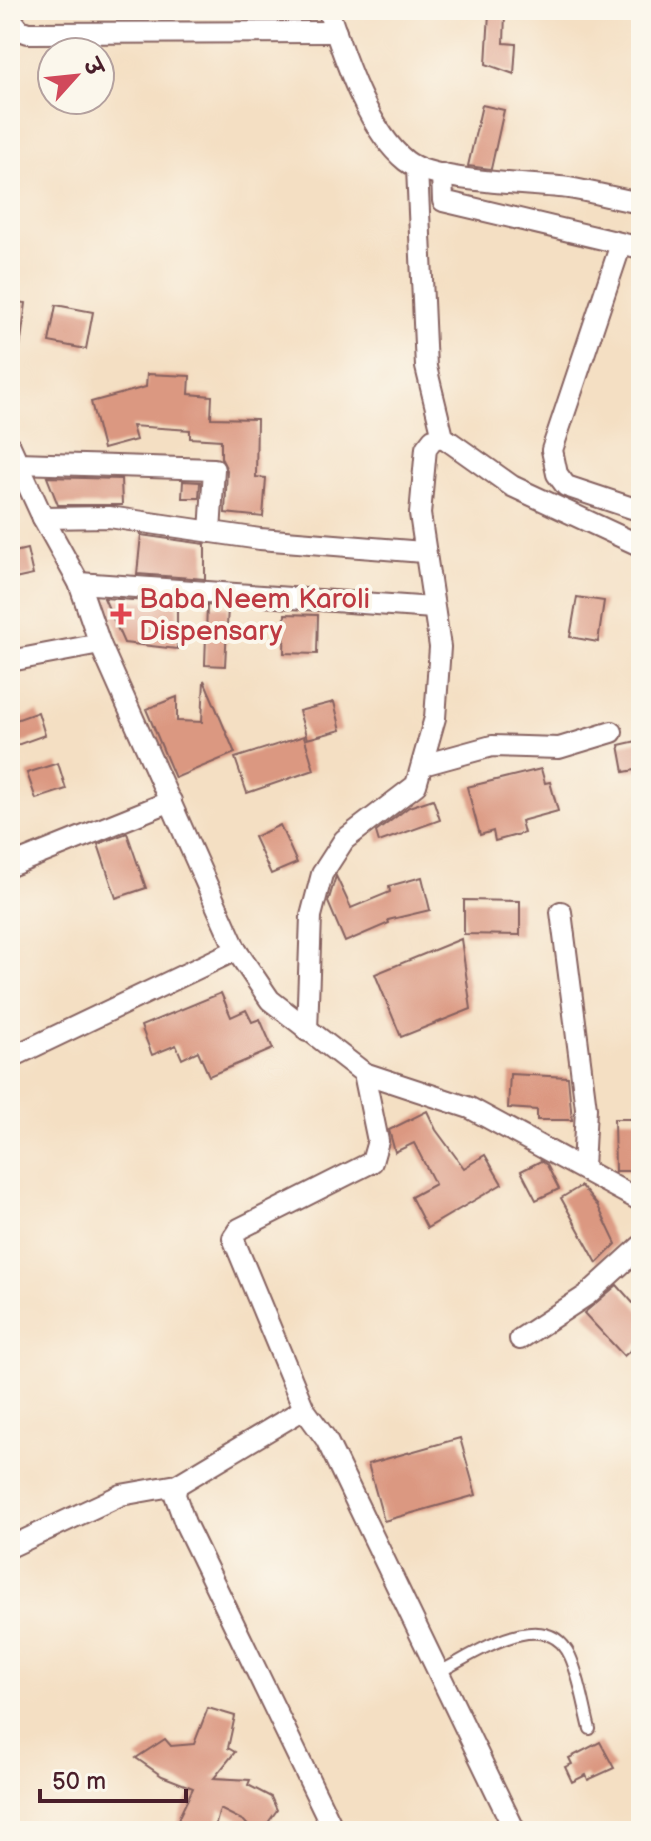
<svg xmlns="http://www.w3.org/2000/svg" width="651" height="1841" font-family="'Balsamiq Sans','Playpen Sans Deva',sans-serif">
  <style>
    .building { fill: #db9881 }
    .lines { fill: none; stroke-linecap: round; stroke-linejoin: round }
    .service-casing { stroke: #866260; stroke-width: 14 }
    .minor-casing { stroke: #866260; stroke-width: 24 }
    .service { stroke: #fff; stroke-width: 10 }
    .minor { stroke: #fff; stroke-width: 20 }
    .health-dot { fill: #e0444e; stroke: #fbf7ec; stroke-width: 3 }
    .labels { text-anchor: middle; stroke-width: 8; stroke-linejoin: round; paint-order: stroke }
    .health-label { font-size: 28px; fill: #be3a42; stroke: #fbf7ec; text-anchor: start }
  </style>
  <rect width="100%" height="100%" fill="#fbf7ec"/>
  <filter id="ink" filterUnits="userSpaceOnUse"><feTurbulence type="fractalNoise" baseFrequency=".0125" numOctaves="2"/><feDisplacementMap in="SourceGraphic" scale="16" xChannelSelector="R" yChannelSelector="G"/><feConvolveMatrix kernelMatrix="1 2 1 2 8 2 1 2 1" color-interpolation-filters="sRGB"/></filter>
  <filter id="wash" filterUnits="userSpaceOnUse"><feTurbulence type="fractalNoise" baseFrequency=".006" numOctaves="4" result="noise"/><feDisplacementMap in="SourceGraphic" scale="32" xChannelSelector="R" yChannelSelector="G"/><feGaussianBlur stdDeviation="1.8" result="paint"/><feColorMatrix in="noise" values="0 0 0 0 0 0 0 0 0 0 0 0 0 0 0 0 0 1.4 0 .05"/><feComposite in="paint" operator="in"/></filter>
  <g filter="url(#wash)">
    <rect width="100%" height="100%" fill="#f4dfc3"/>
    <g id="blocks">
      <g class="building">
        <polygon points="505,12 504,43 516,44 514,74 486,64 489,13"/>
        <polygon points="482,105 504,110 491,169 468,166"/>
        <polygon points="10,301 26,303 20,348 10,347"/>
        <polygon points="56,305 93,312 86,349 49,342"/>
        <polygon points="147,374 190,376 189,394 212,396 211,418 257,419 256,477 266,478 263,517 225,513 227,470 221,458 221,440 190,438 190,430 132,426 136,440 103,449 91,402 146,387"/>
        <polygon points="47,477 121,479 122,505 58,505"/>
        <polygon points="183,481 200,482 199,498 182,498"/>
        <polygon points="141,535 205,544 205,579 137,574"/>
        <polygon points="27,549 33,575 10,580 10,553"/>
        <polygon points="577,597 604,601 598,642 570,637"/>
        <polygon points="104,598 177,603 177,649 124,643"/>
        <polygon points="207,605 228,607 225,666 205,665"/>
        <polygon points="285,614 318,615 317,654 284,653"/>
        <polygon points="204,680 235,753 175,778 146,709 177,697 177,721 202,722"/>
        <polygon points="334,702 341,730 307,739 299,711"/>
        <polygon points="38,712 45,735 17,745 10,722"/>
        <polygon points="304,736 314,770 247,793 235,758"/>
        <polygon points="641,740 641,769 624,772 619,745"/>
        <polygon points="58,763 66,789 36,799 27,773"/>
        <polygon points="541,769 545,783 550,782 558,811 521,821 524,833 495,841 493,831 480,835 467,787"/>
        <polygon points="433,799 440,820 379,842 376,832 409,807"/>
        <polygon points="280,825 297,863 271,874 254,837"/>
        <polygon points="127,833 146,888 116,898 98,844"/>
        <polygon points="336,876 351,908 390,892 389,886 422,877 430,910 388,920 389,923 345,942 328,902"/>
        <polygon points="464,900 520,901 520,935 464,934"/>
        <polygon points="461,939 471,1009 401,1037 375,974"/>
        <polygon points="221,993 231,1017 246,1010 252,1022 260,1019 273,1049 209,1076 198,1051 182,1059 176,1045 152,1055 141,1026"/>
        <polygon points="510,1074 568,1077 572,1120 537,1120 537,1110 508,1108"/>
        <polygon points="427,1111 436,1130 464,1168 485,1155 502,1184 427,1228 411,1197 435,1184 414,1143 395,1152 389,1130"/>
        <polygon points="614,1119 641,1119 641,1156 635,1156 635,1171 615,1171"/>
        <polygon points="541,1161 547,1165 559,1189 536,1200 521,1171"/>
        <polygon points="581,1186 598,1206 616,1244 597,1263 561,1198"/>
        <polygon points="617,1285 641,1312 641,1341 624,1356 584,1313"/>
        <polygon points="460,1438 476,1495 384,1521 368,1464"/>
        <polygon points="208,1708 235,1716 228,1748 235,1752 214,1778 250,1780 248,1785 271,1797 277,1810 262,1831 253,1831 244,1821 220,1809 214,1831 177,1831 179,1817 193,1788 162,1776 136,1758 165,1739 171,1746 194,1744"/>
        <polygon points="600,1742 614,1768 588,1780 586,1775 572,1782 565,1767 572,1764 569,1758"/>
      </g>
    </g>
  </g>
  <g filter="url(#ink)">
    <use href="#blocks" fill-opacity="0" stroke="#866260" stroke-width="2"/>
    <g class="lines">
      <defs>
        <path id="service" d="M439 1672C474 1655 545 1603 570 1656 580 1678 584 1706 590 1729"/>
        <g id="minor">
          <path d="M328 10C344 56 367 130 406 161 434 183 530 183 569 188 593 192 617 199 641 203"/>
          <polyline points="10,18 20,30 28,33 336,32"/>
          <polyline points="417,168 426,367 443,437 512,486 641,546"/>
          <polyline points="442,174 443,201 641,248"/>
          <polyline points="621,244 552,450 557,474 566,486 641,511"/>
          <polyline points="10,446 43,518 79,583 100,644 236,950 270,1000 364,1073 470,1108 641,1201"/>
          <polyline points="18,463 214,469 210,532"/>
          <polyline points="43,518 109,517 260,539 423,552"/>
          <polyline points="79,583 433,608"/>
          <polyline points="10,661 100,644"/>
          <polyline points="423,765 492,746 559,748 612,732"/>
          <polyline points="10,866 171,801"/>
          <polyline points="561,912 586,1108 583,1168"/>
          <polyline points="307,1031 311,916 322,874 344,840 416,785 435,718 440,647 420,514 426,448 433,439 443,437"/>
          <polyline points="10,1058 236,950"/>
          <polyline points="520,1339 587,1295 641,1246"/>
          <polyline points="304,1409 326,1439 515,1831"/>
          <polyline points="177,1485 175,1495 185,1523 334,1831"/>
          <polyline points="10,1547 121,1495 177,1485 304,1409 233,1238 239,1229 372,1162 378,1141 364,1073"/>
        </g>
      </defs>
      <use href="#service" class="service-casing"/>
      <use href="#minor" class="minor-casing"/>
      <use href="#service" class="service"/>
      <use href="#minor" class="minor"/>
    </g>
  </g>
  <path class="health-dot" d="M117 602h8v8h8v8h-8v8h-8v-8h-8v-8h8z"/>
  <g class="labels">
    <g class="health-label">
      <text x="139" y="608">Baba Neem Karoli<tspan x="139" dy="32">Dispensary</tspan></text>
    </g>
  </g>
  <rect width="651" height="1841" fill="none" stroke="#fbf7ec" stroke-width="40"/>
  <g transform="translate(76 76) rotate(63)"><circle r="38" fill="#fbf7ec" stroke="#b4a19f" stroke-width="2"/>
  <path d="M0-6L14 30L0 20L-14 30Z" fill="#d1495b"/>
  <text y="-12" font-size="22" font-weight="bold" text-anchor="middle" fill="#4a1f2b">उ</text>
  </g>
  <path d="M40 1789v12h146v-12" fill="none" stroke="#4a1f2b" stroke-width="4"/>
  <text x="52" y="1789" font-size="24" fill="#4a1f2b" stroke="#fbf7ec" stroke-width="6" paint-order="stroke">50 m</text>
</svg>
